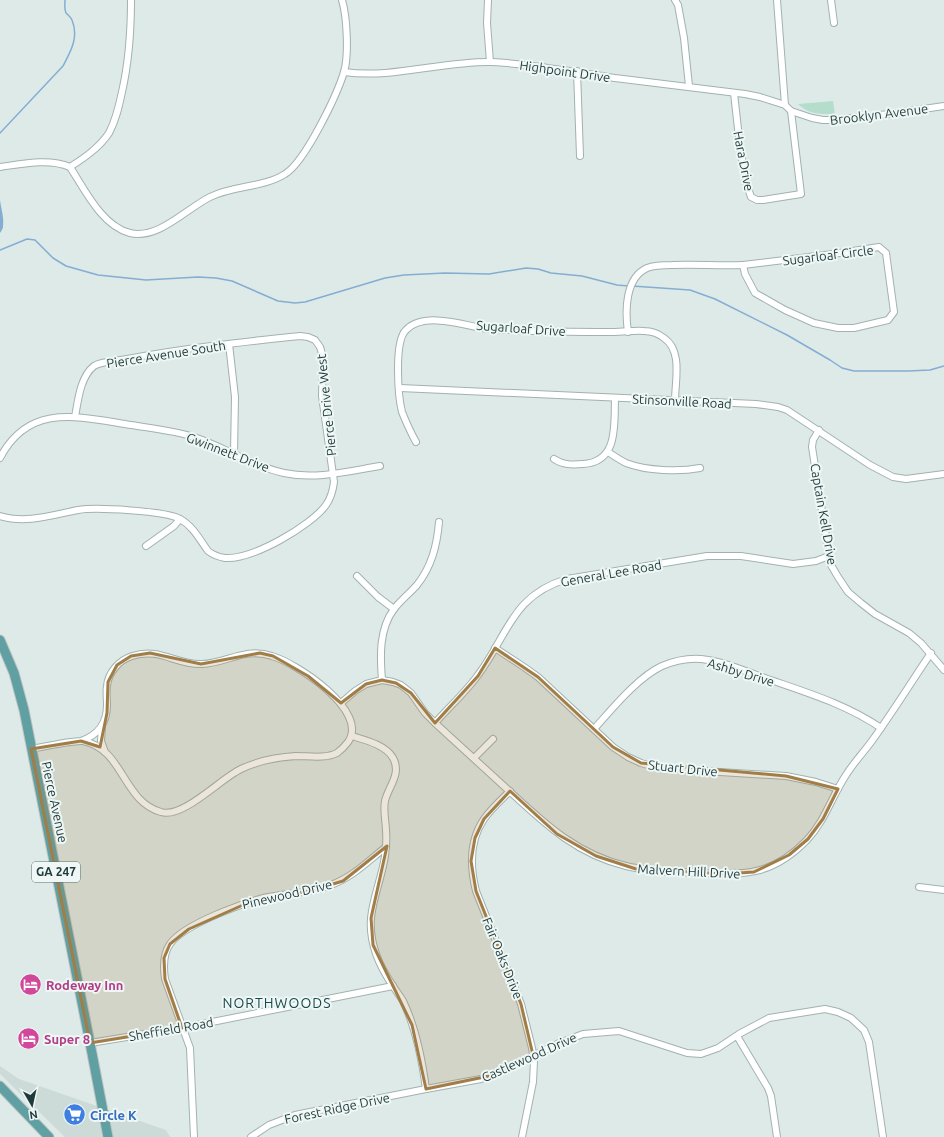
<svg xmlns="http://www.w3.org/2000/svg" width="944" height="1137" font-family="Ubuntu,sans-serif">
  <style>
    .built { fill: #ccdad8 }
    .park { fill: #b5ddcc }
    .water { fill: url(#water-ripples) }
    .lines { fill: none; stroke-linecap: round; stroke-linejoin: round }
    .stream { stroke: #83aed2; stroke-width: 1.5 }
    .minor-casing { stroke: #a1b2b0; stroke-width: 8 }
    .primary-casing { stroke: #bcc4c4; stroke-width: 11 }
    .minor { stroke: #fff; stroke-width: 6 }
    .primary { stroke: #609fa2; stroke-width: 9 }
    .marked { fill: #a17d47; fill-opacity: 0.2; stroke: #a17d47; stroke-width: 3; stroke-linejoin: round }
    .labels { text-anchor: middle; stroke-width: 4; stroke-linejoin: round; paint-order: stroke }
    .shield { fill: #eef7f5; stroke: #5d7372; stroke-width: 1 }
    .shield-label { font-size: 12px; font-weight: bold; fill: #1f3a3a }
    .street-label { font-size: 13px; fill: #1f3a3a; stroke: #eef7f5 }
    .hotel-label { font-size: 13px; font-weight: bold; fill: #b23c85; stroke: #eef7f5; text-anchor: start }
    .shop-label { font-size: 13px; font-weight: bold; fill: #366cbe; stroke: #eef7f5; text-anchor: start }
    .neighbourhood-label { font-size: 14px; letter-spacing: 1px; fill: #1a4a4d; stroke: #eef7f5 }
  </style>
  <defs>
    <pattern id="water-ripples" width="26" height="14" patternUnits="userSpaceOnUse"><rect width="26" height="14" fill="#83aed2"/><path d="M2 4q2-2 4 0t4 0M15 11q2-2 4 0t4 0" fill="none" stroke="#6b8fab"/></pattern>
  </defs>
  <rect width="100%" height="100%" fill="#deeae8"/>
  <polygon class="built" points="0,1066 19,1079 166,1130 170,1137 65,1137 0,1074"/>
  <path class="park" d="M833 101 835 114C819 114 810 115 798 104Z"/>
  <path class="water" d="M0 200C1 209 7 226 0 233Z"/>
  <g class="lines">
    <g class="stream">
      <path d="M0 133 63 66C71 51 79 37 72 20 71 17 68 15 66 13 64 9 65 4 65 0"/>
      <polyline points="0,250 27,239 35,240 53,258 66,266 98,275 146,280 198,277 216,278 232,281 278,301 295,303 305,302 385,278 404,275 445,273 489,274 526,268 538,269 551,273 582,276 617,285 629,286"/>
      <polyline points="632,286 690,290 715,299 787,335 830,360 842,368 854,371 908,371 930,370 944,366"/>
    </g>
    <defs>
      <g id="minor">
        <polyline points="488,0 487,23 490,62"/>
        <polyline points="675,0 678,5 684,38 689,86"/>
        <polyline points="831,0 834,23"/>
        <polyline points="577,71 580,156"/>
        <path d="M344 72C393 79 442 61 492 62 533 64 574 72 615 78 658 83 702 89 745 94L760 97 785 105"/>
        <polyline points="734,93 740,147 746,182 751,197 757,200 763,200 801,194 791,111 785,105 777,0"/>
        <polyline points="791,111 812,118 823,120 835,120 889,114 944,106"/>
        <path d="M0 167C22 164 49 158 70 167 84 158 99 148 109 133 116 120 119 106 122 92 129 61 131 31 131 0"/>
        <path d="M70 167C85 190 102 226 130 233 158 240 186 209 210 197 234 185 263 188 285 174 305 162 337 95 344 72 349 55 347 17 342 0"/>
        <polygon points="879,247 886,253 894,312 888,320 854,328 838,328 814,323 785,310 755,293 745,274 743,265 833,254"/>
        <path d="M628 332C625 311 625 278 647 268 655 265 664 265 672 265 696 264 720 266 743 265"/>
        <polyline points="229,344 235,397 234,453"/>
        <polyline points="400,388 756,404 778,407 787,410 870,465 893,477 906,479 944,474"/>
        <polyline points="819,430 813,440 812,447 829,556 831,565 838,577 848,592 861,603 875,614 909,633 921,643 944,670"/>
        <path d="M416 442C411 433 406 422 402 412 398 396 394 341 406 330 423 312 461 324 481 328 492 329 504 330 515 330 548 332 581 332 614 332 624 332 635 330 644 331 651 331 659 334 664 338 683 351 675 381 675 401"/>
        <path d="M608 452C614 456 620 460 626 463 647 471 679 472 700 468"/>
        <path d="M0 458C28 404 76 416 125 424 148 428 172 430 194 437 225 447 252 466 284 473 316 480 349 471 380 466"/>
        <path d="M554 459C563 465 572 465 583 464 619 462 614 424 615 398"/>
        <path d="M0 516C26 524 52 515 78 510 96 507 166 511 180 519 193 526 200 540 208 551 213 555 219 557 225 558 252 560 311 526 326 505 331 498 333 490 334 482L322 396 323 357 320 347 315 340 308 337 300 336C242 342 184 348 127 359 118 361 102 361 94 366 80 377 78 401 75 417"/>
        <polyline points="146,546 174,526 180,519"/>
        <polyline points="357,576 378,597 394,609"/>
        <polyline points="495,648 524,667 538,677 613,747 628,757 641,763 655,767 688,770 786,776 816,782 838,789"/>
        <path d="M382 680C380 656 379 629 394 609 401 600 410 593 417 585 432 566 437 545 439 522"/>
        <path d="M341 703 355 691 366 684 382 680 393 682 401 685 411 693 425 713 435 723C459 745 482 766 506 788 543 822 575 854 626 866 650 872 677 872 701 873 747 875 773 875 807 840 825 821 832 796 846 775 854 762 865 751 874 738 894 710 912 681 931 653"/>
        <path d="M435 723C449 707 466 692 478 675 508 635 512 595 567 579L707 556H741L793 564 816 561 829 556"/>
        <polyline points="102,726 101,741 105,752"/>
        <path d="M594 729C612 709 638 677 662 666 674 661 688 658 701 659 723 661 744 671 765 678 805 692 846 704 881 728"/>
        <path d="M352 736C365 740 386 745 393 758 402 774 388 787 385 801 383 811 386 822 386 831 387 840 386 848 385 856 382 877 373 897 371 918 369 943 379 966 393 986 396 991 400 996 403 1001 416 1028 422 1059 426 1089"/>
        <path d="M31 749C42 747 74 740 83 741 124 749 122 801 161 812 183 819 221 778 241 769 258 761 277 757 296 756 309 756 325 759 337 753 341 750 345 746 348 742 370 711 296 663 272 656 245 647 227 663 202 664 175 665 161 647 132 656 119 660 108 673 107 686 106 692 107 699 107 705 107 724 98 735 81 741"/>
        <polyline points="474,758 493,739"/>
        <path d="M510 791C501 800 491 809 484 819 469 841 470 867 476 891L521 1004 532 1048 534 1061 533 1082 522 1137"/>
        <polyline points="919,887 944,890"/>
        <polyline points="737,1036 768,1088 771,1096 777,1137"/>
        <polyline points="90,1043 182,1028 393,986"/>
        <path d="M194 1137 190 1048 165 979C163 966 163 954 170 944 184 924 245 902 268 897 289 893 311 893 331 885 353 877 368 861 386 847"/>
        <polyline points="251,1137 269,1125 295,1115 426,1089 481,1079 494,1075 557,1044 583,1034 619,1031 687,1053 701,1054 718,1048 739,1034 769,1018 825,1009 838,1012 851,1018 864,1030 869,1042 883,1137"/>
      </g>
      <g id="primary">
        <polyline points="0,640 14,673 24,710 90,1043 108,1137"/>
        <polyline points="0,1086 49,1137"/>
      </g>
    </defs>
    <use href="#minor" class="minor-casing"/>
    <use href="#primary" class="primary-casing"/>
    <use href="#minor" class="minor"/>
    <use href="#primary" class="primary"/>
  </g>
  <path class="marked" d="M495 648 538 677 613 747 641 763 786 776 838 789 823 819 808 839 789 855 754 872 725 874 636 869 596 856 557 834 510 791 484 819 475 838 471 861 476 891 521 1004 533 1055 494 1075 426 1089 412 1025 373 945 371 918 387 846 343 881 310 891 252 901 189 929 170 944 164 958 165 979 182 1028 90 1043 31 749 81 741 100 747 107 713 108 682 117 665 131 656 150 653 201 664 260 653 273 656 308 676 341 703 366 684 382 680 396 683 411 693 435 723 478 676Z"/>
  <defs>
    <symbol id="hotel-disc" viewBox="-11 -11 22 22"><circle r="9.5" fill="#d1479c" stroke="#eef7f5"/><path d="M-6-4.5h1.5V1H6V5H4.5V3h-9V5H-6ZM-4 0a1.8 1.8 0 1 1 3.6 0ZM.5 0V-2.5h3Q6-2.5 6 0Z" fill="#fff"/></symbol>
    <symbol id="supermarket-disc" viewBox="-11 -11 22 22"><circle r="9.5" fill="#3f7fe0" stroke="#eef7f5"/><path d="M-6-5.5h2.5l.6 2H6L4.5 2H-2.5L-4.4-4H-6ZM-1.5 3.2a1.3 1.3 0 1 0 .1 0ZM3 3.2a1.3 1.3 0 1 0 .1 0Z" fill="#fff"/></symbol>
  </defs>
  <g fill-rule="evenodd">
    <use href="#hotel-disc" x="18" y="972" width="25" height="25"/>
    <use href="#hotel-disc" x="16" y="1026" width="25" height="25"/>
    <use href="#supermarket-disc" x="62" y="1102" width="25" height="25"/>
  </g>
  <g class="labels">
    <rect class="shield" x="32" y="862" width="48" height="20" rx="3"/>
    <g class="shield-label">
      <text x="56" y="876">GA 247</text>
    </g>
    <g class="street-label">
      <text transform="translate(565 71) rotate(8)" y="5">Highpoint Drive</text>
      <text transform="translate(879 114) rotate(-7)" y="5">Brooklyn Avenue</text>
      <text transform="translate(744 161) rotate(79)" y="5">Hara Drive</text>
      <text transform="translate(828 255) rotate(-7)" y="5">Sugarloaf Circle</text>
      <text transform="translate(521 328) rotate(4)" y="5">Sugarloaf Drive</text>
      <text transform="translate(166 354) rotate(-9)" y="5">Pierce Avenue South</text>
      <text transform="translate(682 401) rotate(3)" y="5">Stinsonville Road</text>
      <text transform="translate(326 405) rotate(-96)" y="5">Pierce Drive West</text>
      <text transform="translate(228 452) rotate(21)" y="5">Gwinnett Drive</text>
      <text transform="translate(824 514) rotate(80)" y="5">Captain Kell Drive</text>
      <text transform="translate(611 573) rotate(-10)" y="5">General Lee Road</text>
      <text transform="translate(741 672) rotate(17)" y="5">Ashby Drive</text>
      <text transform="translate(683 768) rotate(6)" y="5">Stuart Drive</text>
      <text transform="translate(55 802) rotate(78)" y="5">Pierce Avenue</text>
      <text transform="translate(689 871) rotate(3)" y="5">Malvern Hill Drive</text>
      <text transform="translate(287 894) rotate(-13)" y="5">Pinewood Drive</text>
      <text transform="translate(503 958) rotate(68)" y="5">Fair Oaks Drive</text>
      <text transform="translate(171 1029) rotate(-10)" y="5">Sheffield Road</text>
      <text transform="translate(529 1057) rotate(-24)" y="5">Castlewood Drive</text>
      <text transform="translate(337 1108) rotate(-12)" y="5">Forest Ridge Drive</text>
    </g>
    <g class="hotel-label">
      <text x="46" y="990">Rodeway Inn</text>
      <text x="44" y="1044">Super 8</text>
    </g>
    <g class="shop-label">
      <text x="90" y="1120">Circle K</text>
    </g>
    <g class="neighbourhood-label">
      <text x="277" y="1008">NORTHWOODS</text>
    </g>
  </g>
  <g transform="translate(32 1105) rotate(171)" stroke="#eef7f5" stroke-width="3" paint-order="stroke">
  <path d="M0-3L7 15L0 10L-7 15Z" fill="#1f3a3a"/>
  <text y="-6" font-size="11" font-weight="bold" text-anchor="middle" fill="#1f3a3a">N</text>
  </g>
</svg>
